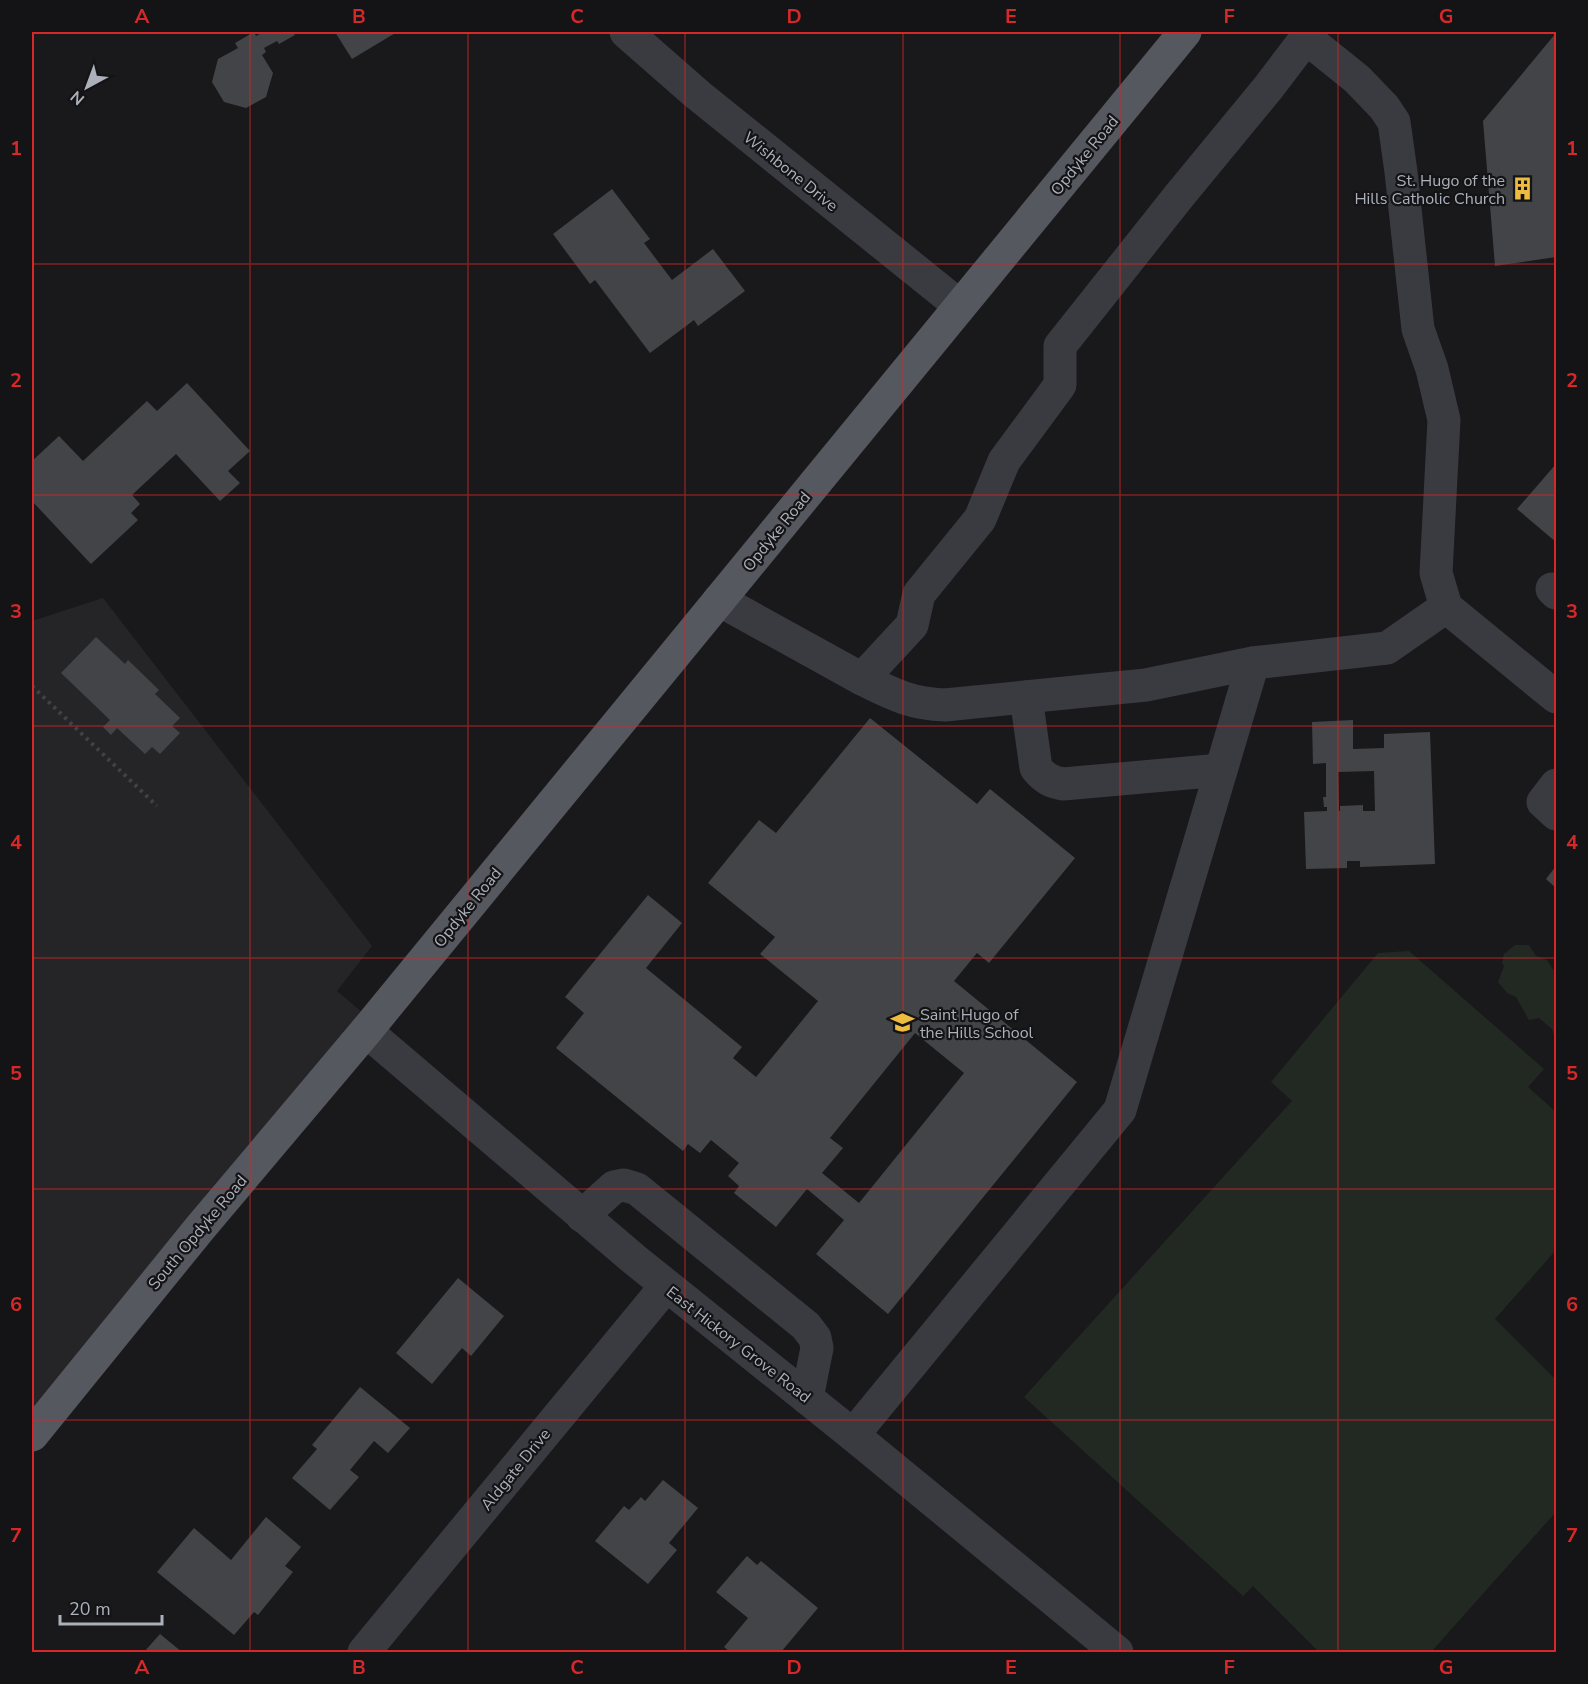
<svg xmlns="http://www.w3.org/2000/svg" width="1588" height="1684" font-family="'Nunito Sans',sans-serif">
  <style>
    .built { fill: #252528 }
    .green { fill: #212922 }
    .building { fill: #434448; fill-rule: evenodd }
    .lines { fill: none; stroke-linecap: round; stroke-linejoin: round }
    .path { stroke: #404247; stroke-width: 4; stroke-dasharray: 3 4.5; stroke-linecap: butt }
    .minor { stroke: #3a3b40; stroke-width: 33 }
    .major { stroke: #56585f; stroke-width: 33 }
    .grid { fill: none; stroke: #d62828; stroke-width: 1.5; stroke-opacity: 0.55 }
    .labels { text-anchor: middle; stroke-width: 4.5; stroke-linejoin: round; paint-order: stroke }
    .street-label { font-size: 16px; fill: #acb0ba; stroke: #141416 }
    .poi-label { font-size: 16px; fill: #acb0ba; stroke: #141416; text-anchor: end }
    .neatline { fill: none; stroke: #d62828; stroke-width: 2 }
    .grid-label { font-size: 20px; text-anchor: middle; font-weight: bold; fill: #d62828 }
  </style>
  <rect width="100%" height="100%" fill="#19191b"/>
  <polygon class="built" points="103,598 372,946 337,991 376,1024 32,1448 32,621"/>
  <g class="green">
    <polygon points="1515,945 1529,945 1536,956 1547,960 1556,974 1556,1043 1552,1029 1539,1018 1529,1020 1516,997 1507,993 1498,982 1504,966 1502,963 1504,954"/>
    <polygon points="1409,951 1544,1069 1528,1087 1556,1112 1556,1250 1495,1319 1556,1380 1556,1512 1431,1652 1319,1652 1253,1586 1243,1596 1024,1397 1292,1101 1271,1082 1378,953"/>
  </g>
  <g class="building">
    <polygon points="254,32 256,36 264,32 292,32 295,35 279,44 277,41 264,48 266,52 262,55 273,73 266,97 246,108 224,102 212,82 218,59 238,48 235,43"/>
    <polygon points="335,32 397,32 352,59"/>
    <polygon points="1556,33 1556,257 1495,266 1483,121"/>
    <polygon points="612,189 650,239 644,243 672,280 713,249 745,291 698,326 694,320 650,353 595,280 590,284 553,234"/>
    <polygon points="187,383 250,451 228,471 240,483 220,501 176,454 132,495 140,504 131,513 138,520 91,564 32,501 32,461 59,436 83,461 147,401 157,411"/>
    <polygon points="1556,464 1556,542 1517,509"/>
    <polygon points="96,637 125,664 128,660 159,690 155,694 180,718 172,726 180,733 160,754 152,747 145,754 117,728 111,735 103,727 110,720 61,673"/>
    <path d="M870 718 977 804 990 789 1075 858 989 963 977 953 954 981 1077 1082 888 1314 816 1254 844 1220 807 1189 776 1227 734 1193 739 1186 728 1176 739 1163 711 1140 700 1153 688 1144 683 1151 556 1048 584 1013 565 997 648 895 682 923 646 968 742 1047 733 1058 756 1077 818 1001 760 954 775 937 708 883 759 820 776 833ZM915 1033 964 1073 859 1203 822 1173 843 1148 830 1138Z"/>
    <path d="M1353 720V749L1384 748V734L1430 732 1435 864 1360 867V861H1347V868L1306 869 1304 812 1327 811V807H1324L1323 797H1326V763L1313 764 1312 722ZM1374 771 1375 811H1363V805L1340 806V811H1339L1338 772Z"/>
    <polygon points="1556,866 1556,888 1546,879"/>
    <polygon points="458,1278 504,1316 471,1356 462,1348 432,1384 396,1353"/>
    <polygon points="360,1387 410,1428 388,1453 374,1441 350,1470 359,1477 330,1510 292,1478 317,1449 312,1445"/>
    <polygon points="663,1480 698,1508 669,1543 677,1550 648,1584 595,1541 624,1506 629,1510 641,1497 645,1501"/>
    <polygon points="266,1517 301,1547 285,1566 293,1572 258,1615 254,1612 234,1635 157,1572 194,1528 231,1560"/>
    <polygon points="747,1556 757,1565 761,1561 818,1608 781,1652 730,1652 724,1647 748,1618 716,1592"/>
    <polygon points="160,1634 182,1652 144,1652"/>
  </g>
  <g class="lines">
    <polyline class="path" points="32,686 157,806"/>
    <g class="minor">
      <polyline points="626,32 698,95 960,306"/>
      <polyline points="1552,589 1556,593"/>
      <polyline points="719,600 862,679 912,625 919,594 980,519 1004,461 1060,385 1060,346 1179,196 1268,88 1306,38 1357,79 1384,107 1394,122 1401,172 1418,329 1432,369 1444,420 1436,573 1446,607 1556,697"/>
      <path d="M862 679C892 694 911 704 945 705L1146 685 1253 663 1387 648 1446 607"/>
      <path d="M1026 697 1036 768C1044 778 1051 782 1063 784L1221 770"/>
      <polyline points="1556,785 1543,802 1556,814"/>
      <polyline points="366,1031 635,1260 853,1435 1117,1652"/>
      <polyline points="582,1216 614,1187 624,1185 637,1189 806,1326 815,1338 817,1348 807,1398"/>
      <polyline points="853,1435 1120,1110 1253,663"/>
      <polyline points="364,1652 666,1286"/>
    </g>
    <polyline class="major" points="32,1435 200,1228 366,1031 1185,32"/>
  </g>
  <path class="grid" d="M250 32V1652M468 32V1652M685 32V1652M903 32V1652M1120 32V1652M1338 32V1652M32 264H1556M32 495H1556M32 726H1556M32 958H1556M32 1189H1556M32 1420H1556"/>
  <defs>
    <symbol id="building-bare" viewBox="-9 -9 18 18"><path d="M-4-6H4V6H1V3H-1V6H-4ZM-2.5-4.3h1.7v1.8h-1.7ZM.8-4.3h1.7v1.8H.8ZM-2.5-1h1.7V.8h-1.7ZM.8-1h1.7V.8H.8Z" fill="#edbb3f" stroke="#141416" stroke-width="2.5" paint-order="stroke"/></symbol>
    <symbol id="school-bare" viewBox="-9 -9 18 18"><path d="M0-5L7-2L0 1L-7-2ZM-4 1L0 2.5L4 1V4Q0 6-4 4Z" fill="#edbb3f" stroke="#141416" stroke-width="2.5" paint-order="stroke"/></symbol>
  </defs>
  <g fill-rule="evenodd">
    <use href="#building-bare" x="1506" y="172" width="33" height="33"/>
    <use href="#school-bare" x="886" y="1006" width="33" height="33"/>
  </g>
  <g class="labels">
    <g class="street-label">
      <text transform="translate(1084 155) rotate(-51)" y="6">Opdyke Road</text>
      <text transform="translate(791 171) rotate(39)" y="6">Wishbone Drive</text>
      <text transform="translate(776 531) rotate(-51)" y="6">Opdyke Road</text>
      <text transform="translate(467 907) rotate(-51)" y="6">Opdyke Road</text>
      <text transform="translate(197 1232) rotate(-50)" y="6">South Opdyke Road</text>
      <text transform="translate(739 1344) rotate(38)" y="6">East Hickory Grove Road</text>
      <text transform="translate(515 1469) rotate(-51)" y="6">Aldgate Drive</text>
    </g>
    <g class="poi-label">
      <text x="1505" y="186">St. Hugo of the<tspan x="1505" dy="18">Hills Catholic Church</tspan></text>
      <text x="920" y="1020" text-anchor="start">Saint Hugo of<tspan x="920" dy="18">the Hills School</tspan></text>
    </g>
  </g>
  <rect width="1588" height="1684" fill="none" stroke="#141416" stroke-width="66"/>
  <g transform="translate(87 87) rotate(221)" stroke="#141416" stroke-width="4.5" paint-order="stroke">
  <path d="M0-4.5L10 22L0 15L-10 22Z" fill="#acb0ba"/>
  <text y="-9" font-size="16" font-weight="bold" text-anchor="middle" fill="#acb0ba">N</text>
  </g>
  <path d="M60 1615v9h102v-9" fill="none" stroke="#acb0ba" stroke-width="3"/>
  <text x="69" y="1615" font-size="18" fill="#acb0ba" stroke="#141416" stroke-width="4.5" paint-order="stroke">20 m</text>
  <rect x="33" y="33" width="1522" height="1618" class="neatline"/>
  <g class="grid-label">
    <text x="142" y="23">A</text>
    <text x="359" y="23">B</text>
    <text x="577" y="23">C</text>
    <text x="794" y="23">D</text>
    <text x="1011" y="23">E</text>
    <text x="1229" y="23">F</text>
    <text x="1446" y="23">G</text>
    <text x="16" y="155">1</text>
    <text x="1572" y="155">1</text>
    <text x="16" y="387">2</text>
    <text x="1572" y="387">2</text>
    <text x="16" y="618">3</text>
    <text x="1572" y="618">3</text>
    <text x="16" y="849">4</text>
    <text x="1572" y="849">4</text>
    <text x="16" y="1080">5</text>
    <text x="1572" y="1080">5</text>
    <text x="16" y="1311">6</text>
    <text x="1572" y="1311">6</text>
    <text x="16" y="1542">7</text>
    <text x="1572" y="1542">7</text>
    <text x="142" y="1674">A</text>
    <text x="359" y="1674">B</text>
    <text x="577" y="1674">C</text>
    <text x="794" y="1674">D</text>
    <text x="1011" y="1674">E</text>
    <text x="1229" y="1674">F</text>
    <text x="1446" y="1674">G</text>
  </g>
</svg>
